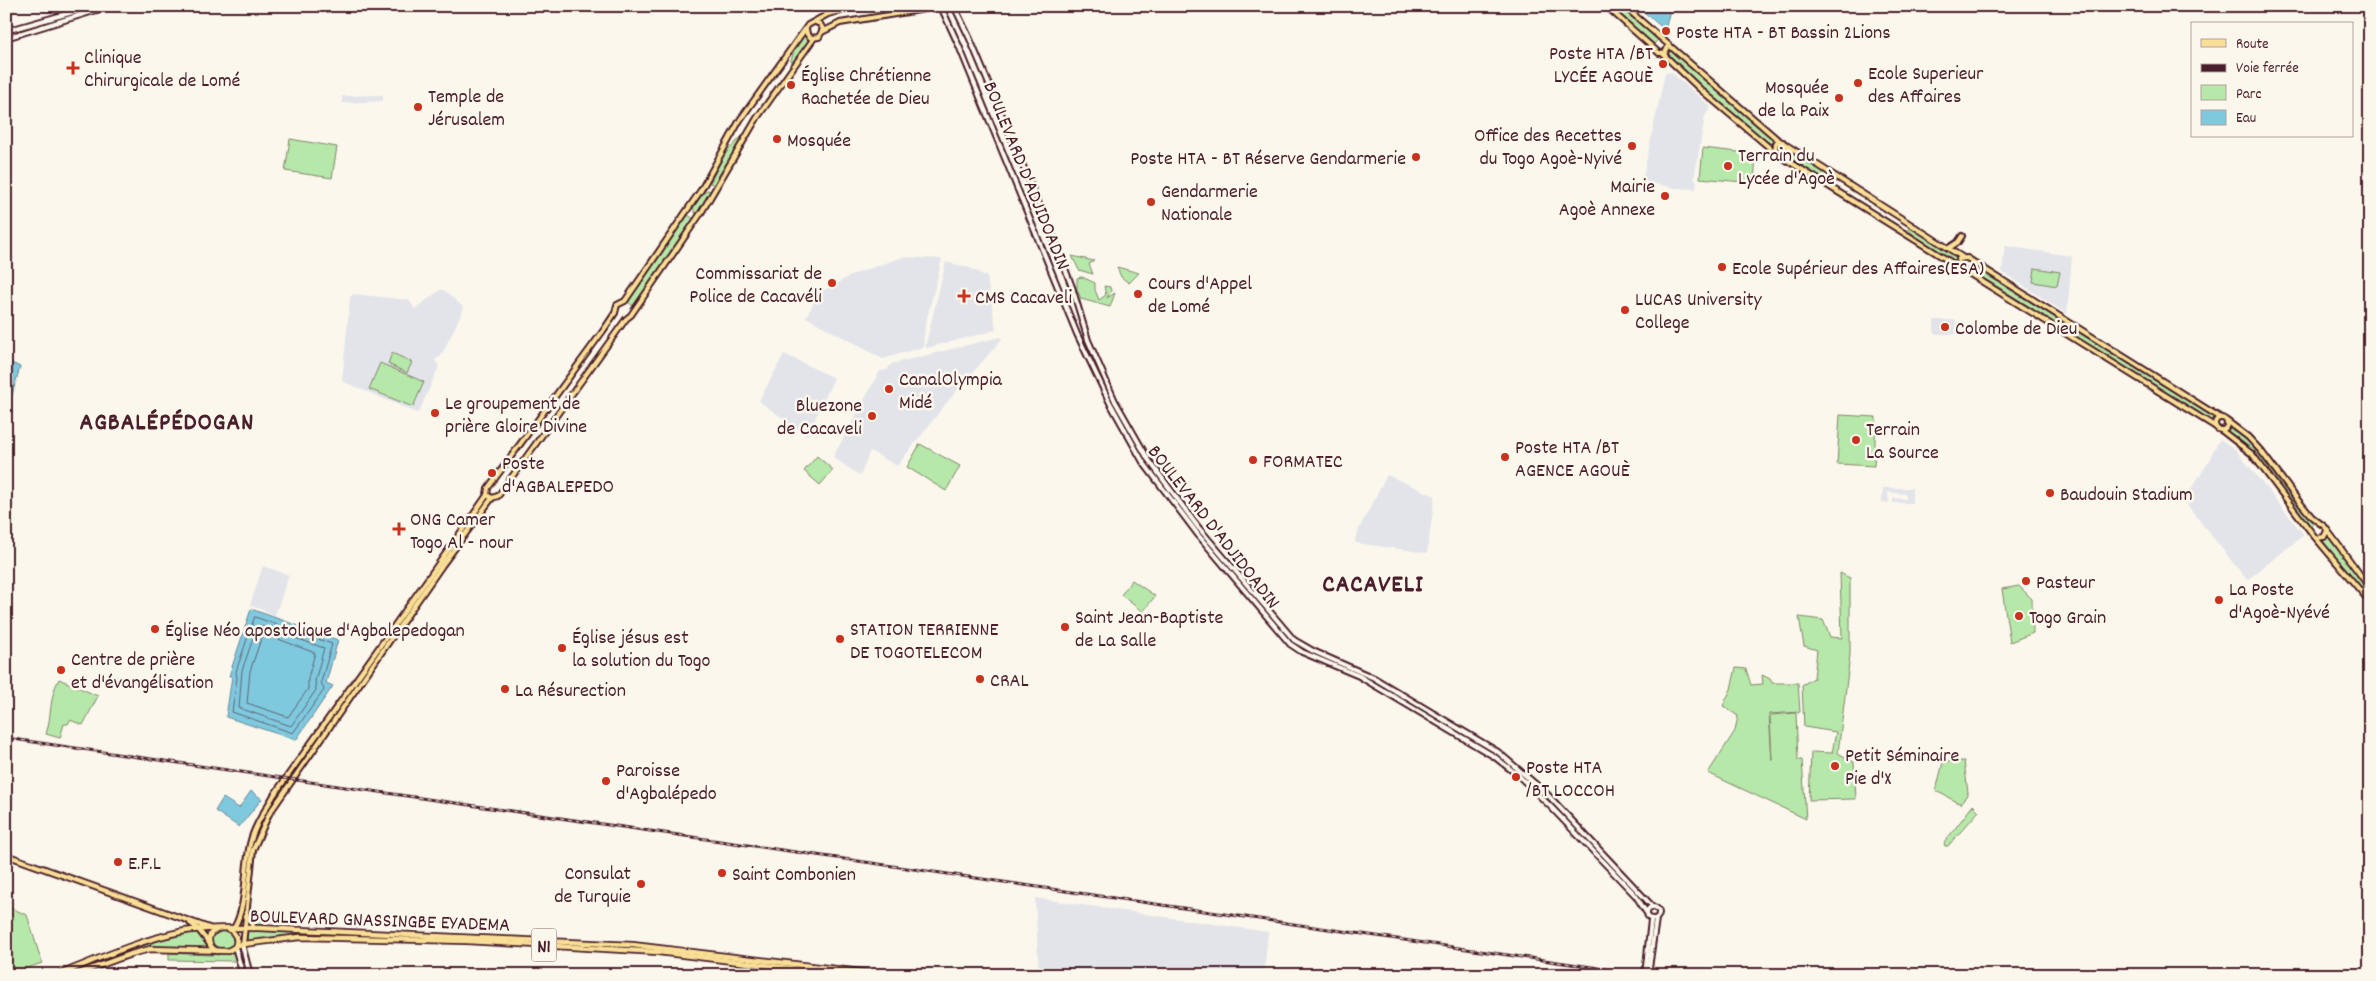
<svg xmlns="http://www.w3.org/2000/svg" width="2376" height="981" font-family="Dekko,sans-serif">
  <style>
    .built { fill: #e2e4ea }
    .green { fill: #b6e8a9; stroke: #80846a }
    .water { fill: #7fc9df; stroke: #6a8597 }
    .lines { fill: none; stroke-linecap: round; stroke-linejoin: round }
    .shore { stroke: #5f6373; stroke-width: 1 }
    .secondary-casing { stroke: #4a1f2b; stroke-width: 8 }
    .primary-casing { stroke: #4a1f2b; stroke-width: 8 }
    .highway-casing { stroke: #4a1f2b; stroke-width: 8 }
    .secondary { stroke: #fbf7ec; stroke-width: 4 }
    .primary { stroke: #f9df96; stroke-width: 4 }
    .highway { stroke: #f9df96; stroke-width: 4.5 }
    .rail-casing { stroke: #4a1f2b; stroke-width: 3 }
    .rail { stroke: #fbf7ec; stroke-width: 1; stroke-dasharray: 4; stroke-linecap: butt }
    .poi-dot { fill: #c8321e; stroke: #fbf7ec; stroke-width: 2 }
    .labels { text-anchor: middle; stroke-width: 5; stroke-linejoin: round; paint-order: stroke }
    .shield { fill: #fbf7ec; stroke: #7f6065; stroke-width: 1 }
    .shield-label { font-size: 19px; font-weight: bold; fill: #4a1f2b }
    .poi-label { font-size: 20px; fill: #4a1f2b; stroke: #fbf7ec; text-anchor: start }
    .street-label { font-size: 20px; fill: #4a1f2b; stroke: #fbf7ec }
    .district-label { font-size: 25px; font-weight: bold; letter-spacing: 1px; fill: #4a1f2b; stroke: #fbf7ec }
  </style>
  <rect width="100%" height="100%" fill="#fbf7ec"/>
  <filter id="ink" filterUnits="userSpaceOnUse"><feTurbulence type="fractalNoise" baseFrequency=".02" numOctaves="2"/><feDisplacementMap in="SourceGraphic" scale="10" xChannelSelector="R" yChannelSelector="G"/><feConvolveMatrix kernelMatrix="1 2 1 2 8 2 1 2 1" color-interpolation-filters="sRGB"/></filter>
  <g filter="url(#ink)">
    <g class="built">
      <polygon points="1671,72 1711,107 1705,116 1694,179 1697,181 1696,189 1675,188 1642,181 1665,73"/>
      <polygon points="383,95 383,101 342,103 342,96"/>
      <polygon points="2005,246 2072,256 2067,314 2002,272"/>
      <polygon points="903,257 942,259 925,326 923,347 883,359 806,317 819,293 854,274"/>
      <polygon points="946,262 970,268 987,277 996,330 927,348 925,347"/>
      <polygon points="440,290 444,290 464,308 441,356 435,360 439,366 419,412 417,413 342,381 350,297 353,294 409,300 415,309"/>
      <rect x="1934" y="320" width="22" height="14"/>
      <polygon points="1000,337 1002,339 948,401 897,466 870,451 860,476 833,457 880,371 887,370 891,364"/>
      <polygon points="784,354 834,378 807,436 759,401"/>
      <polygon points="2220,439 2235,449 2304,535 2247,580 2187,505 2190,503 2183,501 2212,457 2211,455"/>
      <polygon points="1387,475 1435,496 1427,553 1356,543 1355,540 1360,527"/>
      <polygon points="1883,488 1912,488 1912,503 1893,503 1893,498 1906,499 1906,494 1888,492 1889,503 1882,502"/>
      <polygon points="263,566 289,575 275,615 250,605"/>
      <polygon points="1035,898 1268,932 1264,975 1039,975"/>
    </g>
    <g class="green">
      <polygon points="1609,6 1620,6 1658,40 1654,44"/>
      <polygon points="806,34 811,38 789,68 795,47"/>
      <polygon points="1670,50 1775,140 1772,144 1761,138 1666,55"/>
      <polygon points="742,136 715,186 710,183 724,155"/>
      <polygon points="290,139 337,147 332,178 285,171"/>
      <polygon points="1703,148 1756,154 1754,183 1700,178"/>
      <path d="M1790 150 1838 181 1836 183C1817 177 1802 166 1786 156Z"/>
      <polygon points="709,190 710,194 699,212 695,213 693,208 705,191"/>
      <polygon points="688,215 694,219 633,306 627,301"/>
      <polygon points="1910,225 1957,256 1954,261 1917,238 1908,229"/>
      <polygon points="1072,256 1094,261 1089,264 1093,274 1079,270"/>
      <polygon points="1973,266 2038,304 2217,416 2213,422 2209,420 1969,271"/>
      <polygon points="1117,267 1139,273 1129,283 1121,277"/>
      <polygon points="2035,268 2060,272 2057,286 2033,282"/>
      <polygon points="1082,277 1095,283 1095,290 1099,300 1106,295 1104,286 1110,287 1111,291 1107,298 1115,293 1110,307 1081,299 1077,289 1077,278"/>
      <polygon points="392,353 412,362 407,373 388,364"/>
      <polygon points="380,363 424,382 413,407 369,389"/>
      <polygon points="1840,415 1876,417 1874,466 1837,464"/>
      <path d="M2231 427C2267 451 2286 491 2314 523L2309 527 2252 450 2228 431Z"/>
      <polygon points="920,444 960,466 946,491 907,467"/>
      <polygon points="817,456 833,470 820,485 804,471"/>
      <polygon points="2328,537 2370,592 2370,599 2323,541"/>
      <polygon points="1840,573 1850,578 1850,655 1838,753 1854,762 1856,799 1809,800 1811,752 1832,753 1836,732 1804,727 1802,685 1814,678 1817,650 1804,646 1799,617 1823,620 1830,637 1842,638"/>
      <polygon points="1132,580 1155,596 1143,612 1121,595"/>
      <polygon points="2019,586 2032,599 2033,633 2010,642 2002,589"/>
      <polygon points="1736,668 1746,669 1751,685 1763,684 1762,675 1770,679 1772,683 1798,683 1800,712 1769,714 1772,761 1770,715 1796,713 1798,760 1802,760 1806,819 1708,773 1735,731 1738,716 1723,706 1731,689"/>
      <path d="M59 679 98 696 83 725 70 720 68 724H64L60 738 46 734C52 716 49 696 59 679Z"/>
      <polygon points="1964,761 1968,793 1961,804 1936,791 1943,762"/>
      <polygon points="1973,805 1979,811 1948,846 1945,846 1944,843"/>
      <polygon points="6,906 27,915 42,963 7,975"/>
      <polygon points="254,909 265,921 264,925 254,925 249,910"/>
      <circle cx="223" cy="940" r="11"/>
      <polygon points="247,930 299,932 299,934 245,943"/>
      <polygon points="197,932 211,949 158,947 135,949 159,940"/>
      <polygon points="235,952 236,961 169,960 169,953 210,955"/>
    </g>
    <g class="water">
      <polygon points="1637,6 1671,6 1665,30"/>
      <polygon points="6,360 20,367 6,416"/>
      <polygon points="251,609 338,640 326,683 333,686 296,740 226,717 232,676 229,676"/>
      <polygon points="251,791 262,799 239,827 215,811 223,798 239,808"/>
    </g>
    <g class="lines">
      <g class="shore">
        <polygon points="255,617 332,644 321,682 324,690 293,733 232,712 237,678 236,672"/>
        <polygon points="258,625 324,648 315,681 316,690 291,726 239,708 242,671"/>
        <polygon points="265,634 315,653 308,678 308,689 288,717 247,703 250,671 262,636"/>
      </g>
      <defs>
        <g id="secondary">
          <polyline points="954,6 970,39 1056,245 1072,287 1088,340 1115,401 1148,459 1198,527 1294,640 1313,651 1374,678 1498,752 1546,793 1653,907"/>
          <polyline points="942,9 959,46 1077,334 1110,403 1143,462 1199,536 1290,644 1302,652 1359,676 1495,757 1519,776 1551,807 1636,896 1646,912"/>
          <polyline points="6,31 94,6"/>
          <polyline points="6,38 110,6"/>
          <circle cx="1653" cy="913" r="6"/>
          <polyline points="242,944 250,975"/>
          <polyline points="235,947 243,975"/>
          <polyline points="1645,975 1651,920"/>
          <polyline points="1648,975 1656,919"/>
        </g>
        <g id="primary">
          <polyline points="936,6 942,9 949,6"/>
          <polyline points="1606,6 1659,53 1665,53 1669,45"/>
          <polyline points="1624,6 1777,139 1962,257"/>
          <polyline points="806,29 807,34 811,38 819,37 823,29 820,24 815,22"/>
          <polyline points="822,32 840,23 938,7"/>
          <polyline points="1662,53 1701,90 1777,154 2216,427"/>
          <polyline points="1775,151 1776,143 1783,142"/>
          <polyline points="1780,155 1787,150 1785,144"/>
          <polyline points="1949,248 1958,242 1962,236"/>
          <polyline points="1958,267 1959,259 1967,258 2221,418"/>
          <circle cx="2221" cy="424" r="6"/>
          <polyline points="2227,421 2248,437 2261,451 2297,499 2312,517 2325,527 2370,588"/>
          <polyline points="2221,430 2252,454 2314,536 2370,602"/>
          <polyline points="487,495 492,498 498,496 626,319 631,315 701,213 757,118 814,38"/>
          <polyline points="2317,538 2324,537 2327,531"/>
          <polyline points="6,855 209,928"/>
          <polyline points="190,923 198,929 209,943"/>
          <path d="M234 928C247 907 244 870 250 844 254 826 265 811 274 795L471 518 487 495 488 488 603 331 615 313 617 305 625 301 701 190 740 120 808 25 828 14 859 6"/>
          <polyline points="243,945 253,850 269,814 443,564 492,498"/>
        </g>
        <g id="highway">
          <polyline points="246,913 254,928"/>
          <polyline points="236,945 300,937 466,941 658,952 845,975"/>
          <path d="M217 951C209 947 207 941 211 933L218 929"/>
          <path d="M57 975C99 959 141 939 185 931 209 927 234 928 258 928L633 945 887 975"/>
          <path d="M74 975 131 954 150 949 228 951 235 947C239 939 235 933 229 929"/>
        </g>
      </defs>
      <use href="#secondary" class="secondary-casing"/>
      <use href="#primary" class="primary-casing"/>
      <use href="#highway" class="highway-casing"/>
      <use href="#secondary" class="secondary"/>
      <use href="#primary" class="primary"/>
      <use href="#highway" class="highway"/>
      <defs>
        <polyline id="rail" points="6,738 1647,975"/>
      </defs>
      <use href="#rail" class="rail-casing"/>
      <use href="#rail" class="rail"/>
    </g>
  </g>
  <g class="poi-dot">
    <circle cx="1666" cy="31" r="5"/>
    <circle cx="1663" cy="64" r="5"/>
    <path d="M70.5 60.5h5v5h5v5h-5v5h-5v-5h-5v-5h5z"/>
    <circle cx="1858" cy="83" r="5"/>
    <circle cx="791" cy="85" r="5"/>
    <circle cx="1839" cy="98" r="5"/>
    <circle cx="418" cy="107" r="5"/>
    <circle cx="777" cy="139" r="5"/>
    <circle cx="1632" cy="146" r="5"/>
    <circle cx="1416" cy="157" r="5"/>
    <circle cx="1728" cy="166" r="5"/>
    <circle cx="1665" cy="196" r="5"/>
    <circle cx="1151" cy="202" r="5"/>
    <circle cx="1722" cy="267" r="5"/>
    <circle cx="832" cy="283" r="5"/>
    <circle cx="1138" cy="294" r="5"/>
    <path d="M961.5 288.5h5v5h5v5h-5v5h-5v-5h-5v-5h5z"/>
    <circle cx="1625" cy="310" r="5"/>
    <circle cx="1945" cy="327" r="5"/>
    <circle cx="889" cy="389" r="5"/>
    <circle cx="435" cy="413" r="5"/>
    <circle cx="872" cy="416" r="5"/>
    <circle cx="1856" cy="440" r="5"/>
    <circle cx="1505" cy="457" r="5"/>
    <circle cx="1253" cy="460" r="5"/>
    <circle cx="492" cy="473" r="5"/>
    <circle cx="2050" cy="493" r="5"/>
    <path d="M396.5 521.5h5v5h5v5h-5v5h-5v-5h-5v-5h5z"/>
    <circle cx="2026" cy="581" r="5"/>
    <circle cx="2219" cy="600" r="5"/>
    <circle cx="2019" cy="616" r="5"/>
    <circle cx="1065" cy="627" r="5"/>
    <circle cx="155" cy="629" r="5"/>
    <circle cx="840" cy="639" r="5"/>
    <circle cx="562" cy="648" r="5"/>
    <circle cx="61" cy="670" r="5"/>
    <circle cx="980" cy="679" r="5"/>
    <circle cx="505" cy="689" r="5"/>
    <circle cx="1835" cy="766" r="5"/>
    <circle cx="1516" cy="777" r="5"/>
    <circle cx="606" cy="781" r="5"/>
    <circle cx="118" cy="862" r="5"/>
    <circle cx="722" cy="873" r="5"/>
    <circle cx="641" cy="884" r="5"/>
  </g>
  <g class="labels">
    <rect class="shield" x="531.5" y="928.5" width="25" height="33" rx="4"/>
    <g class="shield-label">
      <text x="544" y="952">N1</text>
    </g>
    <g class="poi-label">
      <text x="1676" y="38">Poste HTA - BT Bassin 2Lions</text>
      <text x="1653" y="59" text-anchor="end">Poste HTA /BT<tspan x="1653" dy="23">LYCÉE AGOUÈ</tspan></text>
      <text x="84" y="63">Clinique<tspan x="84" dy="23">Chirurgicale de Lomé</tspan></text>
      <text x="1868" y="79">Ecole Superieur<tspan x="1868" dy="23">des Affaires</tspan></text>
      <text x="801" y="81">Église Chrétienne<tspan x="801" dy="23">Rachetée de Dieu</tspan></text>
      <text x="1829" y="93" text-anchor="end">Mosquée<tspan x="1829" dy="23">de la Paix</tspan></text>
      <text x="428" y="102">Temple de<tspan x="428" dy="23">Jérusalem</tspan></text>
      <text x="1622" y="141" text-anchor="end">Office des Recettes<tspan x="1622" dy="23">du Togo Agoè-Nyivé</tspan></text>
      <text x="787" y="146">Mosquée</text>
      <text x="1738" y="161">Terrain du<tspan x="1738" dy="23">Lycée d'Agoè</tspan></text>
      <text x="1406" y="164" text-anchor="end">Poste HTA - BT Réserve Gendarmerie</text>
      <text x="1655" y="192" text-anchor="end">Mairie<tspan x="1655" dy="23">Agoè Annexe</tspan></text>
      <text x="1161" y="197">Gendarmerie<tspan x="1161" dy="23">Nationale</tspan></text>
      <text x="1732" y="274">Ecole Supérieur des Affaires(ESA)</text>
      <text x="822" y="279" text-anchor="end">Commissariat de<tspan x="822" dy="23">Police de Cacavéli</tspan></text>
      <text x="1148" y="289">Cours d'Appel<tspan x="1148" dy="23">de Lomé</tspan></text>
      <text x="975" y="303">CMS Cacaveli</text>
      <text x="1635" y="305">LUCAS University<tspan x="1635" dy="23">College</tspan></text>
      <text x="1955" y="334">Colombe de Dieu</text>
      <text x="899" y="385">CanalOlympia<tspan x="899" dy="23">Midé</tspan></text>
      <text x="445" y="409">Le groupement de<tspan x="445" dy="23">prière Gloire Divine</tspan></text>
      <text x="862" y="411" text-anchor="end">Bluezone<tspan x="862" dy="23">de Cacaveli</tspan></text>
      <text x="1866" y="435">Terrain<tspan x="1866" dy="23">La Source</tspan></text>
      <text x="1515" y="453">Poste HTA /BT<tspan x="1515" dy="23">AGENCE AGOUÈ</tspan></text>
      <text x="1263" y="467">FORMATEC</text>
      <text x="502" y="469">Poste<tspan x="502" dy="23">d'AGBALEPEDO</tspan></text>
      <text x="2060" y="500">Baudouin Stadium</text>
      <text x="410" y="525">ONG Camer<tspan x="410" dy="23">Togo Al - nour</tspan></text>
      <text x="2036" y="588">Pasteur</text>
      <text x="2229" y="595">La Poste<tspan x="2229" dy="23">d'Agoè-Nyévé</tspan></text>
      <text x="1075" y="623">Saint Jean-Baptiste<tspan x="1075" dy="23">de La Salle</tspan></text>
      <text x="2029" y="623">Togo Grain</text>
      <text x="850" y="635">STATION TERRIENNE<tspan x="850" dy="23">DE TOGOTELECOM</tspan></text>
      <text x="165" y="636">Église Néo apostolique d'Agbalepedogan</text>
      <text x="572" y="643">Église jésus est<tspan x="572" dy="23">la solution du Togo</tspan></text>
      <text x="71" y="665">Centre de prière<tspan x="71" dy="23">et d'évangélisation</tspan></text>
      <text x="990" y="686">CRAL</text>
      <text x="515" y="696">La Résurection</text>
      <text x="1845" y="761">Petit Séminaire<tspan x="1845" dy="23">Pie d'X</tspan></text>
      <text x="1526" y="773">Poste HTA<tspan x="1526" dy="23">/BT LOCCOH</tspan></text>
      <text x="616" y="776">Paroisse<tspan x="616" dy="23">d'Agbalépedo</tspan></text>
      <text x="128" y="869">E.F.L</text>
      <text x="631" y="879" text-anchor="end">Consulat<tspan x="631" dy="23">de Turquie</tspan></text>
      <text x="732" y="880">Saint Combonien</text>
    </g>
    <g class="street-label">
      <text transform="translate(1028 175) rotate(68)" y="7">BOULEVARD D'ADJIDOADIN</text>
      <text transform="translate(1215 526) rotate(52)" y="7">BOULEVARD D'ADJIDOADIN</text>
      <text transform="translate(380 919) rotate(2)" y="7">BOULEVARD GNASSINGBE EYADEMA</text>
    </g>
    <g class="district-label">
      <text x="167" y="429">AGBALÉPÉDOGAN</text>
      <text x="1373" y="591">CACAVELI</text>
    </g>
  </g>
  <rect width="2376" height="981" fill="none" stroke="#fbf7ec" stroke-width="25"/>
  <rect x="12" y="12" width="2351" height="956" fill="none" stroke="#4a1f2b" stroke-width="2" filter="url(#ink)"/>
  <rect x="2191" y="22" width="162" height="115" fill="#fbf7ec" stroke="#b4a19f"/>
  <rect x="2201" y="39" width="25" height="8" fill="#f9df96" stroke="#b4a19f"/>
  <text x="2236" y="48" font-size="15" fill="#4a1f2b">Route</text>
  <rect x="2201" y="64" width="25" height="8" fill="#4a1f2b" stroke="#b4a19f"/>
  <text x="2236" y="72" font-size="15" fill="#4a1f2b">Voie ferrée</text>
  <rect x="2201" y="85" width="25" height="15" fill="#b6e8a9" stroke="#b4a19f"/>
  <text x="2236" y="98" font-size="15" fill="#4a1f2b">Parc</text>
  <rect x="2201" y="110" width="25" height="15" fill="#7fc9df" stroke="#b4a19f"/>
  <text x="2236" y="122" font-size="15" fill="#4a1f2b">Eau</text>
</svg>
